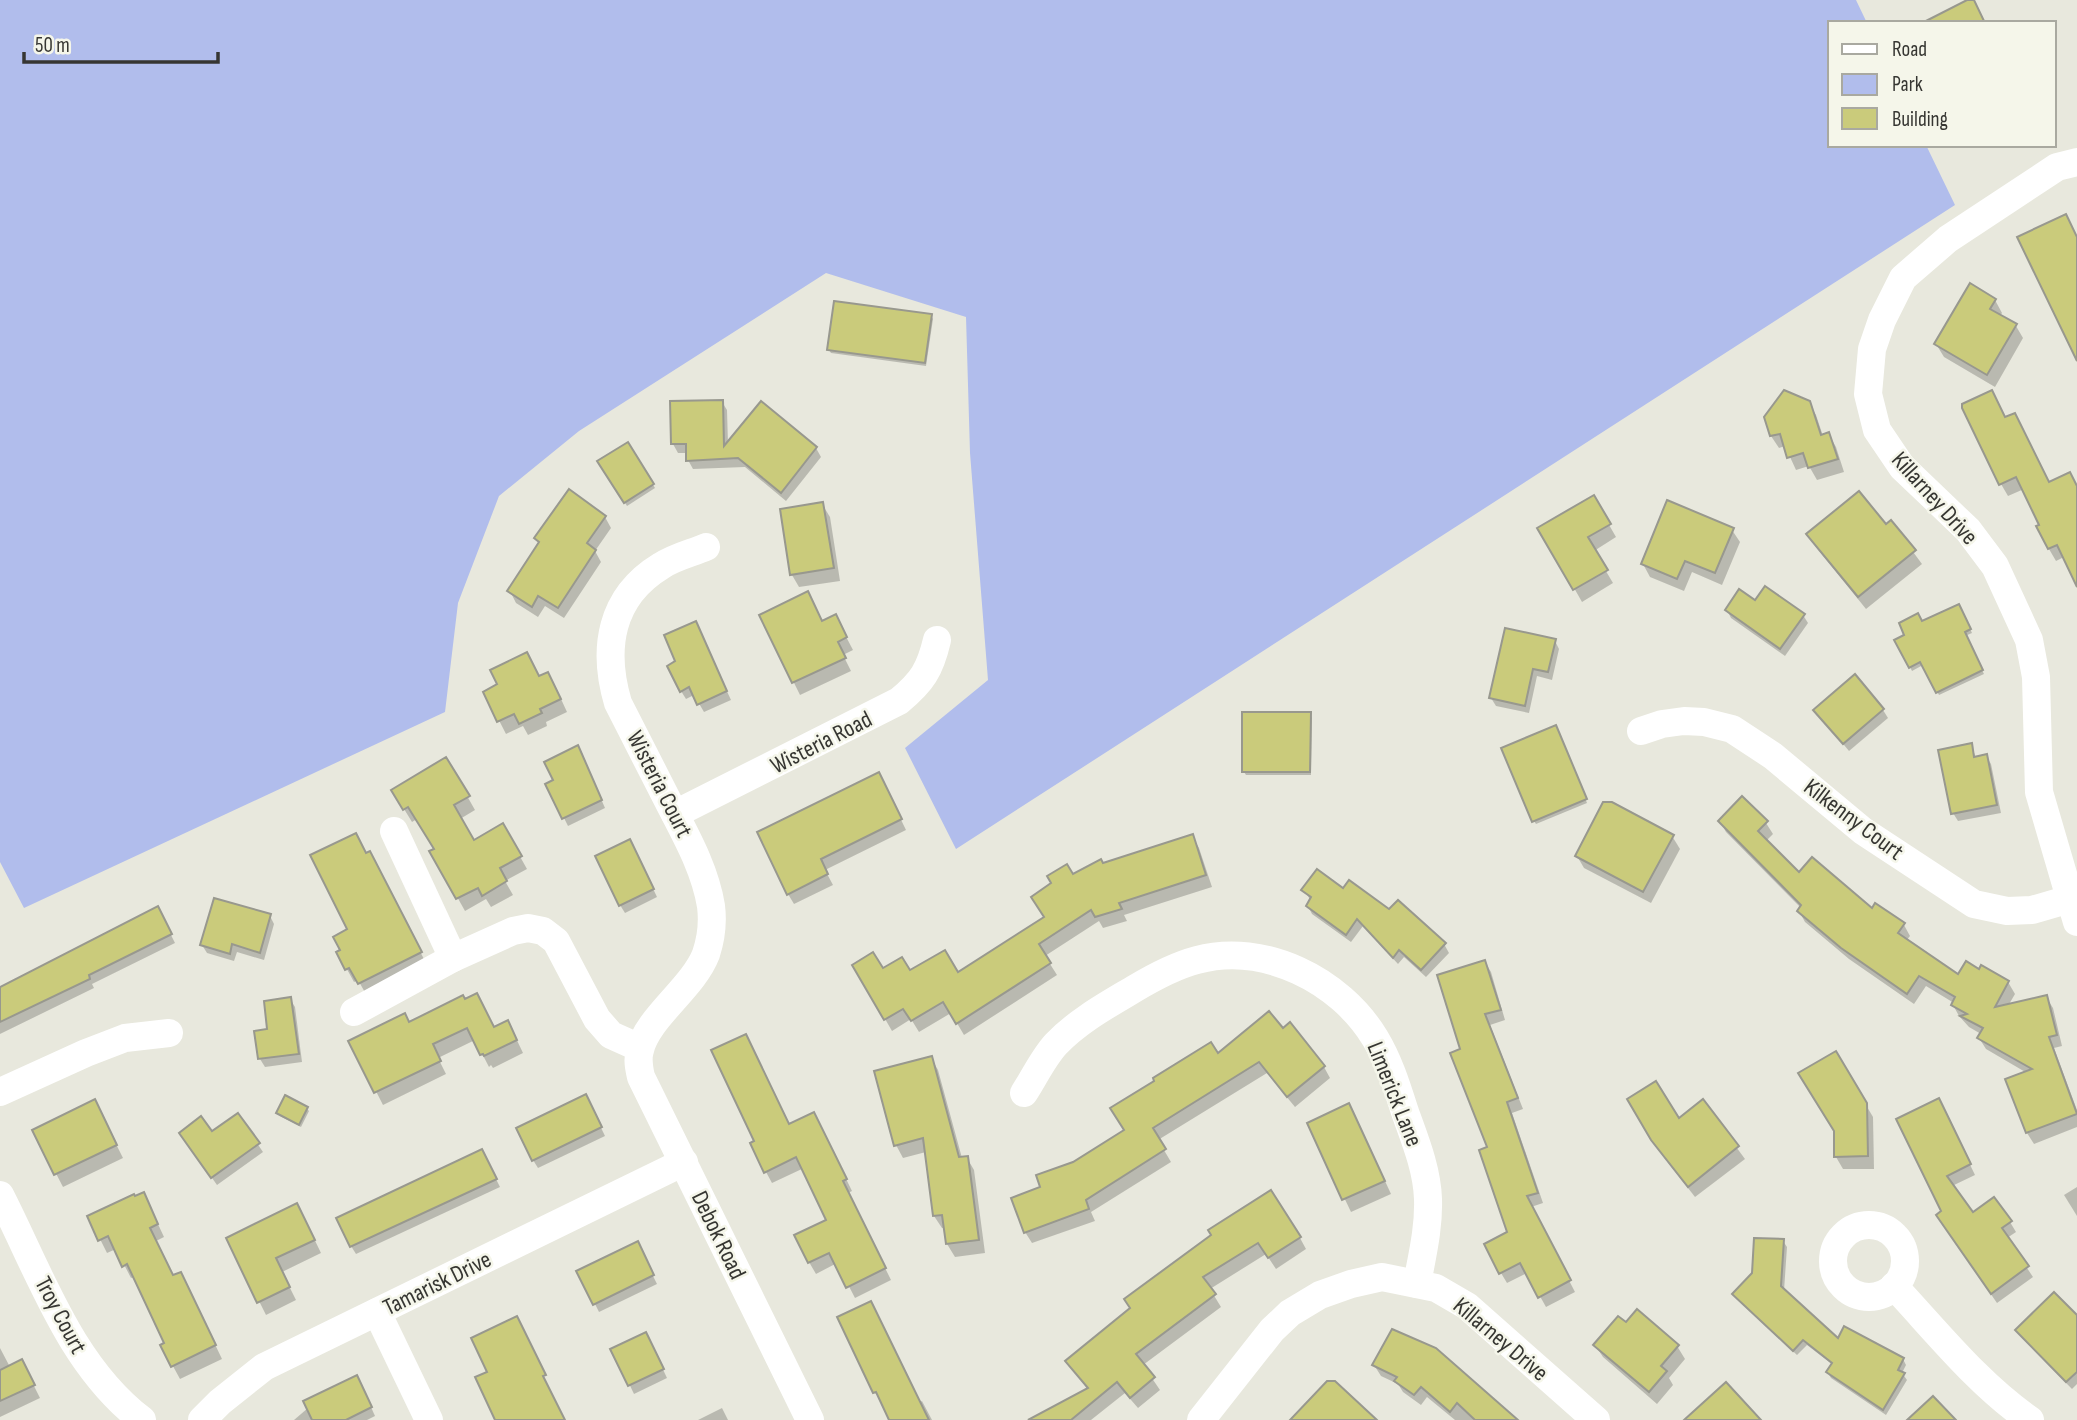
<svg xmlns="http://www.w3.org/2000/svg" width="2077" height="1420" font-family="'Sofia Sans Condensed',sans-serif">
  <style>
    .green { fill: #b1bdec }
    .shadow { fill: #0003 }
    .building { fill: #cacb7b; stroke: #98988e; stroke-width: 2 }
    .lines { fill: none; stroke-linecap: round; stroke-linejoin: round }
    .minor { stroke: #fff; stroke-width: 28 }
    .labels { text-anchor: middle; stroke-width: 5; stroke-linejoin: round; paint-order: stroke }
    .street-label { font-size: 24px; fill: #363632; stroke: #f5f6ea }
  </style>
  <rect width="100%" height="100%" fill="#e8e8dd"/>
  <polygon class="green" points="0,0 1856,0 1867,23 1830,23 1830,145 1926,145 1955,205 956,849 905,748 988,680 970,453 966,317 826,273 579,431 499,496 458,603 445,712 24,908 0,862"/>
  <g class="shadow">
    <polygon points="1995,300 2002,313 2000,316 2016,326 2023,338 1995,387 1944,357 1936,344"/>
    <polygon points="931,315 933,319 926,366 831,353 829,350"/>
    <polygon points="722,402 727,410 728,444 816,448 821,457 786,501 745,467 693,469 688,460 688,453 678,453 673,444"/>
    <polygon points="1808,402 1816,415 1823,436 1829,435 1836,447 1844,472 1817,480 1809,466 1796,470 1785,446 1779,448 1771,436"/>
    <polygon points="2006,419 2049,484 2077,488 2077,583 2064,557 2056,561 2049,549 2039,527 2042,525 2024,489 2008,496 2001,484"/>
    <polygon points="627,444 655,488 627,506 599,461"/>
    <polygon points="1593,497 1616,537 1594,551 1613,583 1582,602 1540,528"/>
    <polygon points="822,504 830,517 840,581 799,587 792,575 782,511"/>
    <polygon points="605,517 611,528 595,551 601,562 564,618 545,606 538,617 516,603 510,591 540,544 536,538"/>
    <polygon points="1891,522 1922,564 1866,609 1816,547 1809,534 1885,526"/>
    <polygon points="1732,530 1740,542 1722,585 1692,572 1684,591 1650,577 1643,564"/>
    <polygon points="1755,603 1803,615 1808,623 1785,656 1731,618 1727,610"/>
    <polygon points="1959,606 1972,633 1965,636 1984,674 1939,695 1923,665 1912,671 1897,641 1922,623"/>
    <polygon points="761,616 822,623 842,629 853,650 843,655 851,671 800,695"/>
    <polygon points="699,631 731,700 704,712 694,695 686,699 681,691 678,662"/>
    <polygon points="1555,641 1559,649 1552,680 1537,676 1529,713 1496,706 1491,698"/>
    <polygon points="540,678 555,686 567,712 546,722 547,726 528,735 523,726 506,734 485,693 500,685"/>
    <polygon points="1883,710 1888,718 1849,751 1816,711"/>
    <polygon points="1310,714 1312,718 1311,775 1246,775 1244,772"/>
    <polygon points="1557,731 1587,803 1536,824 1534,821"/>
    <polygon points="1971,745 1976,758 1986,756 1991,764 2001,813 1958,821 1953,813"/>
    <polygon points="582,755 605,808 568,826 564,818 555,781"/>
    <polygon points="446,759 475,810 460,819 473,842 503,826 527,869 505,881 513,895 491,907 486,899 465,911 432,852 436,850 417,819 412,822 393,791"/>
    <polygon points="884,785 906,830 825,870 833,885 794,904 788,894"/>
    <polygon points="1720,821 1766,823 1773,834 1766,841 1799,875 1904,925 1910,936 1906,941 1958,977 2008,982 2015,994 2008,1006 2046,997 2053,1008 2062,1046 2054,1048 2077,1110 2077,1127 2034,1144 2027,1133 2027,1073 1986,1049 1979,1038 1981,1034 1969,1027 1959,1016 1953,1005 1954,1003 1926,986 1914,1004 1849,959 1805,922 1799,911 1801,908 1726,832"/>
    <polygon points="1192,836 1199,848 1212,887 1124,915 1127,921 1103,928 1099,921 1045,956 1057,975 964,1035 951,1013 919,1032 911,1019 892,1031 854,965 882,971 957,975 1046,918 1072,877"/>
    <polygon points="1672,836 1680,849 1651,903 1584,868 1577,856"/>
    <polygon points="634,849 657,897 625,913 620,905"/>
    <polygon points="366,855 376,866 427,965 367,996 358,980 354,982 338,953 342,951"/>
    <polygon points="1304,890 1343,891 1389,911 1444,944 1449,953 1426,977 1404,957 1398,964 1363,926 1351,942 1312,914 1308,906 1311,901"/>
    <polygon points="270,916 274,924 264,960 237,952 234,961 207,953 202,945"/>
    <polygon points="162,917 175,943 92,984 94,988 0,1034 0,989"/>
    <polygon points="1485,962 1491,972 1505,1020 1490,1025 1523,1109 1512,1113 1543,1203 1531,1207 1575,1292 1546,1307 1527,1273 1507,1283 1501,1273 1509,1233 1489,1148 1462,1050"/>
    <polygon points="290,999 295,1007 302,1062 265,1067 260,1059 269,1030"/>
    <polygon points="409,1024 494,1028 514,1034 523,1053 493,1068 491,1065 489,1067 475,1040 438,1058 446,1074 383,1105 351,1042"/>
    <polygon points="1283,1030 1324,1067 1330,1078 1295,1107 1267,1073 1158,1140 1171,1162 1091,1212 1095,1221 1032,1243 1025,1232 1043,1188 1074,1163 1126,1131 1218,1056"/>
    <polygon points="1835,1053 1873,1117 1874,1169 1843,1169 1836,1157"/>
    <polygon points="931,1058 938,1070 962,1158 967,1158 974,1170 985,1253 955,1257 947,1244 945,1228 942,1228 934,1216 926,1152 903,1158 896,1145"/>
    <polygon points="1703,1102 1745,1159 1695,1197 1660,1152 1679,1120"/>
    <polygon points="590,1105 605,1136 538,1168 533,1160"/>
    <polygon points="306,1108 309,1111 301,1127 280,1116 278,1113"/>
    <polygon points="1944,1111 1975,1175 1952,1186 1973,1214 2010,1222 2016,1232 2007,1238 2033,1277 1997,1303 1944,1226"/>
    <polygon points="101,1114 123,1158 63,1187 34,1131"/>
    <polygon points="238,1115 263,1152 217,1185 186,1141 212,1134"/>
    <polygon points="1356,1118 1391,1194 1351,1212 1309,1124"/>
    <polygon points="790,1126 820,1126 852,1191 848,1193 891,1280 855,1298 837,1263 816,1274 809,1262 829,1221 804,1168 772,1183 766,1172"/>
    <polygon points="486,1159 500,1187 356,1254 351,1246"/>
    <polygon points="2077,1187 2077,1216 2064,1195"/>
    <polygon points="135,1199 150,1207 164,1237 156,1241 173,1277 187,1286 222,1359 180,1379 162,1346 166,1344 134,1277 131,1278 116,1249 107,1253 89,1217"/>
    <polygon points="304,1218 321,1253 282,1272 296,1300 266,1315 228,1239"/>
    <polygon points="1213,1235 1300,1238 1306,1249 1276,1269 1266,1254 1210,1289 1221,1307 1143,1365 1160,1390 1138,1408 1125,1393 1091,1420 1032,1420 1088,1390 1068,1361 1132,1309"/>
    <polygon points="1783,1241 1787,1247 1784,1291 1838,1341 1903,1359 1906,1365 1902,1373 1907,1380 1886,1415 1831,1378 1828,1373 1833,1365 1807,1345 1797,1355 1737,1299 1734,1294"/>
    <polygon points="641,1252 657,1284 599,1312 579,1272"/>
    <polygon points="2077,1318 2077,1384 2072,1389 2022,1338 2017,1330"/>
    <polygon points="1626,1324 1677,1346 1685,1359 1669,1378 1673,1385 1657,1404 1603,1357 1595,1345"/>
    <polygon points="650,1342 667,1378 634,1394 613,1350"/>
    <polygon points="0,1348 10,1367 28,1374 40,1398 0,1417"/>
    <polygon points="1374,1365 1516,1420 1455,1420 1427,1397 1421,1405 1403,1392 1398,1384 1381,1376"/>
    <polygon points="361,1385 375,1416 367,1420 294,1420 308,1408"/>
    <polygon points="922,1401 932,1420 890,1420 920,1402"/>
    <polygon points="722,1408 728,1420 698,1420"/>
  </g>
  <g class="building">
    <polygon points="1967,0 1974,0 1985,23 1922,23"/>
    <polygon points="2066,214 2077,237 2077,361 2017,237"/>
    <polygon points="1970,283 1996,299 1990,309 2017,324 1987,375 1934,344"/>
    <polygon points="834,301 932,314 925,363 827,350"/>
    <polygon points="1784,390 1810,401 1821,435 1829,432 1838,459 1808,468 1803,453 1787,458 1780,434 1770,436 1764,417"/>
    <polygon points="1992,390 2005,417 2015,413 2049,482 2070,472 2077,486 2077,587 2057,545 2048,549 2036,526 2039,525 2016,477 1999,485 1962,408 1962,404"/>
    <polygon points="723,400 724,446 761,401 817,447 781,493 738,458 686,461 686,444 671,444 670,401"/>
    <polygon points="628,442 654,484 624,503 597,461"/>
    <polygon points="569,489 606,516 587,543 596,550 558,608 538,596 532,607 507,591 539,542 534,538"/>
    <polygon points="1859,491 1886,524 1891,520 1916,550 1858,597 1806,534"/>
    <polygon points="1594,495 1611,524 1588,537 1608,570 1573,590 1537,528"/>
    <polygon points="1667,500 1734,528 1715,573 1685,561 1677,579 1641,564"/>
    <polygon points="823,502 834,568 790,575 780,509"/>
    <polygon points="1765,586 1805,614 1780,649 1725,610 1739,589 1755,600"/>
    <polygon points="808,591 822,621 836,614 847,637 838,642 846,658 792,683 759,615"/>
    <polygon points="1959,604 1971,629 1965,632 1983,670 1936,693 1920,662 1909,668 1894,640 1904,635 1899,623 1918,613 1922,621"/>
    <polygon points="696,621 727,691 697,705 689,687 680,692 667,666 675,661 664,635"/>
    <polygon points="1505,628 1556,639 1548,672 1533,669 1525,706 1489,698"/>
    <polygon points="527,652 539,676 548,672 561,699 540,709 542,713 519,724 514,714 497,722 483,692 497,684 490,670"/>
    <polygon points="1855,674 1884,709 1843,744 1813,710"/>
    <polygon points="1242,712 1311,712 1310,772 1242,772"/>
    <polygon points="1556,725 1587,799 1532,822 1501,748"/>
    <polygon points="1972,743 1974,757 1987,754 1997,805 1951,814 1938,750"/>
    <polygon points="578,745 602,800 562,819 545,784 553,780 544,762"/>
    <polygon points="446,757 470,796 454,805 474,840 503,823 522,856 500,868 507,881 482,896 478,888 456,899 429,851 434,849 408,807 403,810 391,790"/>
    <polygon points="879,772 902,819 821,859 828,874 787,895 757,832"/>
    <polygon points="1742,796 1768,821 1758,831 1799,872 1812,857 1872,908 1875,903 1905,923 1898,933 1958,974 1966,961 1979,969 1981,965 2009,981 1995,1007 2047,995 2057,1035 2049,1037 2077,1114 2026,1133 2005,1079 2032,1069 1977,1038 1983,1028 1960,1016 1967,1014 1951,1005 1955,997 1919,976 1907,994 1841,948 1797,911 1801,905 1718,821"/>
    <polygon points="1603,802 1612,802 1674,835 1643,892 1575,856"/>
    <polygon points="356,833 366,853 370,851 422,952 358,984 349,968 345,970 336,952 340,950 333,937 347,929 310,855"/>
    <polygon points="1193,834 1206,875 1119,903 1122,909 1095,917 1091,910 1039,944 1051,963 956,1024 943,1002 911,1021 903,1009 884,1020 852,965 873,952 883,968 902,957 910,970 945,950 958,972 1044,917 1031,897 1051,883 1047,876 1067,864 1073,874 1101,859 1103,863"/>
    <polygon points="630,839 654,889 619,906 595,856"/>
    <polygon points="1317,869 1343,888 1349,880 1389,909 1398,900 1446,943 1421,970 1399,950 1393,958 1357,919 1346,935 1306,906 1311,897 1301,890"/>
    <polygon points="214,898 271,914 260,953 232,944 230,954 200,945"/>
    <polygon points="158,906 172,934 89,975 90,979 0,1022 0,987"/>
    <polygon points="1485,960 1501,1010 1485,1014 1518,1098 1507,1102 1538,1193 1527,1196 1571,1280 1538,1298 1520,1263 1499,1274 1484,1244 1507,1232 1479,1150 1487,1147 1450,1053 1460,1049 1437,975"/>
    <polygon points="477,993 494,1027 508,1020 517,1040 484,1056 483,1054 480,1055 467,1028 433,1044 441,1061 374,1093 348,1041 405,1013 409,1022 463,995 465,999"/>
    <polygon points="291,997 299,1054 258,1059 254,1031 267,1029 264,1001"/>
    <polygon points="1269,1011 1283,1028 1290,1022 1325,1066 1287,1097 1259,1062 1153,1128 1166,1149 1086,1200 1089,1209 1024,1233 1011,1198 1040,1187 1036,1175 1073,1162 1124,1130 1110,1108 1154,1081 1153,1078 1211,1042 1218,1053"/>
    <polygon points="746,1034 789,1124 814,1112 847,1179 843,1181 886,1268 846,1288 829,1253 808,1263 794,1235 826,1220 796,1157 764,1173 750,1143 754,1141 711,1050"/>
    <polygon points="1836,1051 1867,1103 1868,1156 1834,1157 1834,1131 1798,1073"/>
    <polygon points="932,1056 959,1157 968,1156 979,1240 946,1244 942,1215 933,1216 923,1138 894,1146 874,1071"/>
    <polygon points="1656,1081 1679,1118 1703,1099 1739,1146 1688,1187 1651,1140 1627,1099"/>
    <polygon points="586,1094 602,1127 532,1161 516,1128"/>
    <polygon points="285,1095 308,1107 299,1125 276,1113"/>
    <polygon points="1939,1098 1971,1164 1947,1176 1973,1212 1994,1197 2012,1221 2002,1228 2029,1266 1991,1294 1936,1215 1941,1211 1896,1119"/>
    <polygon points="95,1099 117,1145 54,1175 32,1130"/>
    <polygon points="1349,1103 1385,1181 1342,1200 1307,1123"/>
    <polygon points="238,1113 260,1143 211,1178 179,1133 201,1116 212,1131"/>
    <polygon points="482,1149 497,1179 350,1247 336,1218"/>
    <polygon points="1271,1190 1301,1237 1268,1258 1258,1243 1203,1277 1216,1294 1136,1354 1155,1377 1130,1398 1117,1382 1071,1420 1028,1420 1088,1388 1065,1361 1130,1308 1124,1299 1211,1235 1208,1230"/>
    <polygon points="144,1192 158,1224 150,1228 173,1275 181,1272 216,1345 171,1367 160,1345 164,1343 127,1264 122,1267 108,1236 98,1241 87,1216 134,1194 135,1196"/>
    <polygon points="297,1203 315,1240 276,1258 290,1287 257,1303 226,1238"/>
    <polygon points="1754,1238 1784,1239 1781,1286 1838,1338 1844,1326 1904,1358 1898,1370 1905,1373 1883,1410 1826,1372 1832,1363 1803,1340 1793,1351 1732,1294 1752,1273"/>
    <polygon points="638,1241 654,1275 593,1305 576,1271"/>
    <polygon points="2054,1292 2077,1315 2077,1372 2066,1382 2015,1330"/>
    <polygon points="871,1301 929,1420 889,1420 876,1392 873,1393 837,1317"/>
    <polygon points="1637,1309 1679,1345 1661,1366 1667,1371 1649,1392 1593,1345 1618,1316 1626,1322"/>
    <polygon points="517,1316 546,1375 543,1376 565,1420 495,1420 475,1377 487,1372 471,1338"/>
    <polygon points="1392,1329 1436,1348 1518,1420 1475,1420 1457,1403 1450,1412 1421,1387 1414,1395 1394,1381 1397,1377 1372,1365"/>
    <polygon points="646,1332 664,1369 628,1386 610,1349"/>
    <polygon points="22,1359 35,1385 0,1401 0,1370"/>
    <polygon points="357,1375 372,1407 346,1420 312,1420 303,1401"/>
    <polygon points="1327,1381 1335,1381 1377,1420 1290,1420"/>
    <polygon points="1726,1382 1761,1420 1684,1420"/>
    <polygon points="1933,1396 1956,1420 1907,1420"/>
  </g>
  <g class="lines">
    <g class="minor">
      <polyline points="2077,162 2057,167 1948,239 1903,278 1882,320 1872,349 1868,394 1877,430 1902,467 1968,530 1995,566 2029,640 2036,677 2039,792 2077,922"/>
      <path d="M706 547C692 553 674 557 661 566 610 597 602 649 618 703 635 736 652 769 669 803 686 836 705 869 711 906 713 922 711 939 706 954 693 988 647 1018 640 1050 637 1059 639 1068 641 1077L810 1420"/>
      <polyline points="1641,731 1662,724 1684,721 1704,722 1732,729 1773,756 1863,831 1974,904 2007,911 2032,910 2070,899"/>
      <path d="M675 814 899 701C922 682 930 670 937 640"/>
      <polyline points="394,831 453,958"/>
      <polyline points="354,1012 453,958 513,931 528,928 543,931 556,941 597,1019 611,1035 640,1048"/>
      <polyline points="0,1092 86,1053 125,1038 169,1033"/>
      <path d="M1024 1093C1034 1078 1043 1058 1056 1044 1078 1021 1107 1005 1134 989 1154 977 1174 966 1197 960 1264 942 1340 980 1375 1038 1389 1061 1397 1087 1405 1112 1415 1140 1427 1169 1428 1199 1429 1228 1422 1256 1417 1284"/>
      <path d="M0 1195C40 1273 70 1365 142 1420"/>
      <circle cx="1869" cy="1261" r="36"/>
      <path d="M1894 1286C1937 1332 1978 1384 2030 1420"/>
      <polyline points="377,1312 429,1420"/>
      <polyline points="202,1420 220,1402 264,1367 684,1162"/>
      <polyline points="1201,1420 1272,1330 1290,1313 1320,1295 1351,1284 1382,1277 1436,1288 1467,1306 1596,1420"/>
    </g>
  </g>
  <g class="labels">
    <g class="street-label">
      <text transform="translate(1935 498) rotate(48)" y="8">Killarney Drive</text>
      <text transform="translate(821 742) rotate(-27)" y="8">Wisteria Road</text>
      <text transform="translate(660 784) rotate(63)" y="8">Wisteria Court</text>
      <text transform="translate(1854 819) rotate(37)" y="8">Kilkenny Court</text>
      <text transform="translate(1395 1094) rotate(68)" y="8">Limerick Lane</text>
      <text transform="translate(719 1235) rotate(64)" y="8">Debok Road</text>
      <text transform="translate(437 1283) rotate(-26)" y="8">Tamarisk Drive</text>
      <text transform="translate(61 1315) rotate(62)" y="8">Troy Court</text>
      <text transform="translate(1501 1339) rotate(40)" y="8">Killarney Drive</text>
    </g>
  </g>
  <rect x="1828" y="21" width="228" height="126" fill="#f5f6ea" stroke="#a9a9a0" stroke-width="2"/>
  <rect x="1842" y="44" width="35" height="10" fill="#ffffff" stroke="#a9a9a0" stroke-width="2"/>
  <text x="1892" y="56" font-size="21" fill="#363632">Road</text>
  <rect x="1842" y="74" width="35" height="21" fill="#b1bdec" stroke="#a9a9a0" stroke-width="2"/>
  <text x="1892" y="91" font-size="21" fill="#363632">Park</text>
  <rect x="1842" y="108" width="35" height="21" fill="#cacb7b" stroke="#a9a9a0" stroke-width="2"/>
  <text x="1892" y="126" font-size="21" fill="#363632">Building</text>
  <path d="M24 52v10h194v-10" fill="none" stroke="#363632" stroke-width="3.5"/>
  <text x="35" y="52" font-size="21" fill="#363632" stroke="#f5f6ea" stroke-width="5" paint-order="stroke">50 m</text>
</svg>
